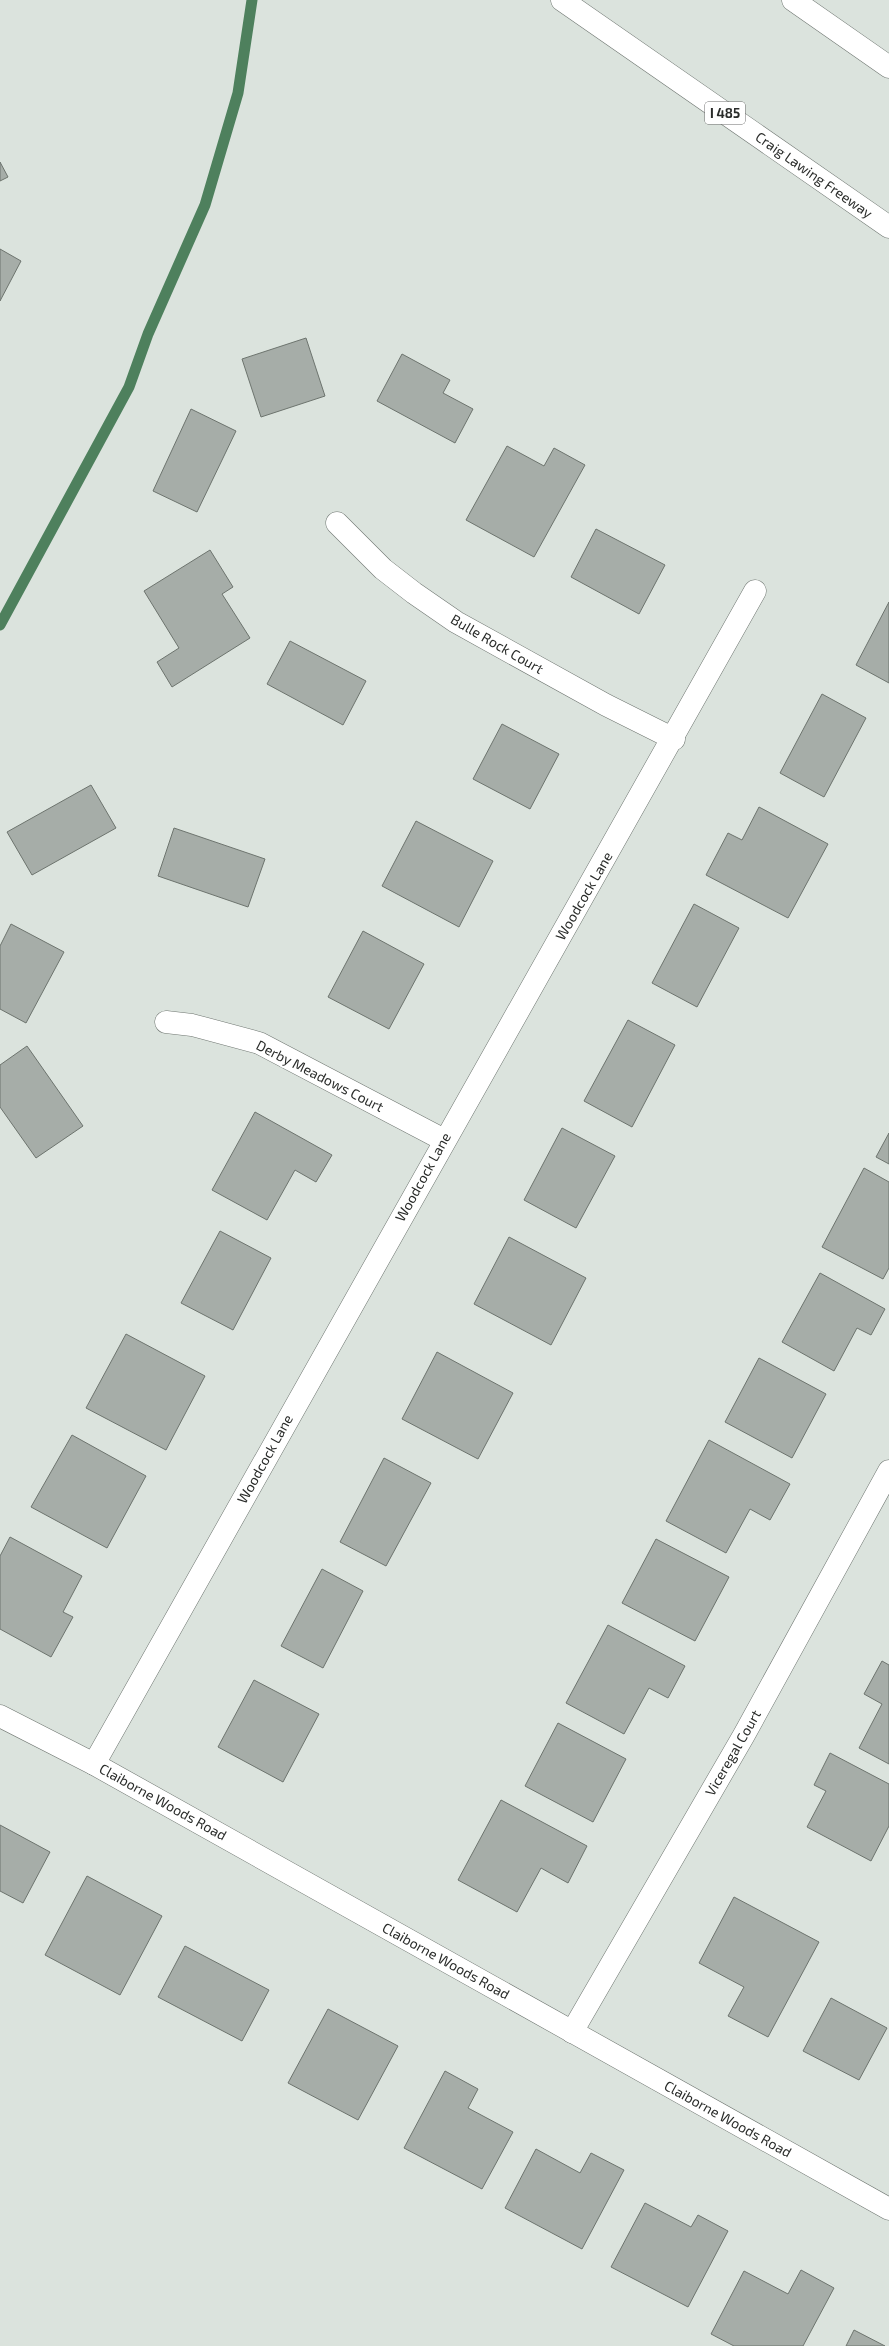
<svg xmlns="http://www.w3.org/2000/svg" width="889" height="2346" font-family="'Exo 2',sans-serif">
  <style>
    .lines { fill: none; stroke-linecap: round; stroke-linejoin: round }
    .stream { stroke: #4e805d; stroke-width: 11 }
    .building { fill: #a6ada8; stroke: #6d746e }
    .street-casing { stroke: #6f7671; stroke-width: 23 }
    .highway-casing { stroke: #6f7671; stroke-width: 23 }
    .street { stroke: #fff; stroke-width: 22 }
    .highway { stroke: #fff; stroke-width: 22 }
    .labels { text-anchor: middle; stroke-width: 4; stroke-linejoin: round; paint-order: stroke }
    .shield { fill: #fff; stroke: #6a6b6a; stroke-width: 1 }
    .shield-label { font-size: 13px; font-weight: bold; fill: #2a2c2a }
    .street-label { font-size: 14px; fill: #2a2c2a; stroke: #fff }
  </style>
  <rect width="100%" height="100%" fill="#dbe3dd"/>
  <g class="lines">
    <polyline class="stream" points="0,625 129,387 148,334 205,205 238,93 252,0"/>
  </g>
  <g class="building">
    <polygon points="0,162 8,177 0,181"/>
    <polygon points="0,249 21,261 0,301"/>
    <polygon points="306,338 325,396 261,417 242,359"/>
    <polygon points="402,354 450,380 443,393 473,409 455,443 377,401"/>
    <polygon points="191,409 236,431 197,512 153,491"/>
    <polygon points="507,446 544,466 554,448 585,465 534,557 466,520"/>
    <polygon points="596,529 665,565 639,614 571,577"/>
    <polygon points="210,550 233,587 222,594 250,638 172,687 157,662 179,648 144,591"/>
    <polygon points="889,602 889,683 856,665"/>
    <polygon points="290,641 366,681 343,725 267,684"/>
    <polygon points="822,694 866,718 824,797 780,773"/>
    <polygon points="502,724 559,754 530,809 473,779"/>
    <polygon points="91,785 116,828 32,875 7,832"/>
    <polygon points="759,807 828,844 788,918 706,875 728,833 742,840"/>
    <polygon points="416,821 493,861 459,927 382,886"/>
    <polygon points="174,828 265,859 248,907 158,876"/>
    <polygon points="694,904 739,928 697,1007 652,983"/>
    <polygon points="11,924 64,952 26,1023 0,1009 0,946"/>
    <polygon points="363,931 424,964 389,1029 328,997"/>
    <polygon points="628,1020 675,1045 632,1127 584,1101"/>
    <polygon points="27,1046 83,1126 36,1158 0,1107 0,1065"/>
    <polygon points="255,1112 332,1155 316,1182 295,1170 267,1220 212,1190"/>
    <polygon points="562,1128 615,1156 576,1228 524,1200"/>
    <polygon points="889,1133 889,1164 876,1157"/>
    <polygon points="864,1168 889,1182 889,1268 883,1279 822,1247"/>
    <polygon points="220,1231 271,1258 233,1330 181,1303"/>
    <polygon points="509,1237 586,1278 551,1345 474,1304"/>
    <polygon points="820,1273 885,1309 871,1335 857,1328 834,1371 782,1342"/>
    <polygon points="126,1334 205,1376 166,1450 86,1408"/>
    <polygon points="437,1352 513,1393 478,1459 402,1419"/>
    <polygon points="759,1358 826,1394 792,1458 725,1422"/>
    <polygon points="72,1435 146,1476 107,1548 31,1507"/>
    <polygon points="709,1440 790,1484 770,1520 750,1509 726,1553 666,1521"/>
    <polygon points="384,1458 431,1483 386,1566 340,1542"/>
    <polygon points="10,1537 82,1576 63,1612 73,1617 51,1657 0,1629 0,1556"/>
    <polygon points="656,1539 729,1577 695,1641 622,1603"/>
    <polygon points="322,1569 363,1591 323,1668 281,1646"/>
    <polygon points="608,1625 685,1666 668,1698 649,1688 624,1734 566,1703"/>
    <polygon points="882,1661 889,1665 889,1764 859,1748 882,1704 864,1694"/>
    <polygon points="254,1680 319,1714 283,1782 218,1747"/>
    <polygon points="558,1723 626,1759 593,1822 525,1786"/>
    <polygon points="830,1753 889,1784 889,1826 871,1861 807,1827 826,1791 814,1785"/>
    <polygon points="501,1800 587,1846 568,1883 541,1868 517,1912 458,1880"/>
    <polygon points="0,1825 50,1852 23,1903 0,1891"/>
    <polygon points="87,1876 162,1916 120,1995 45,1955"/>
    <polygon points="734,1897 819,1942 768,2037 728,2016 744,1987 699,1963"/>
    <polygon points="185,1946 269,1990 242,2041 158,1997"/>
    <polygon points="831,1998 887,2028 859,2080 803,2051"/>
    <polygon points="328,2009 398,2046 358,2120 288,2083"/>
    <polygon points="445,2071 478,2089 468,2108 513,2132 482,2189 404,2148"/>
    <polygon points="536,2149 580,2173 591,2153 624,2170 582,2249 505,2208"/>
    <polygon points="645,2203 691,2227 698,2215 728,2231 688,2307 611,2267"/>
    <polygon points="801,2270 834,2288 803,2346 734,2346 711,2334 744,2271 788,2294"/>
    <polygon points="854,2330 885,2346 846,2346"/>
  </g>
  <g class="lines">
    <defs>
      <g id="street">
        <polyline points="337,523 383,569 414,593 456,622 606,705 674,739"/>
        <polyline points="166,1022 192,1025 259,1043 444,1140"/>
        <polyline points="0,1716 94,1764 889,2209"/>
        <polyline points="94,1764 755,591"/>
        <polyline points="572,2032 744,1735 889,1471"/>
      </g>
      <g id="highway">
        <polyline points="562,0 889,227"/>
        <polyline points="793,0 889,67"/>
      </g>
    </defs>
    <use href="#street" class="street-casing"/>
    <use href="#highway" class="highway-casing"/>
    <use href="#street" class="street"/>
    <use href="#highway" class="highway"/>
  </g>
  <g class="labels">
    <rect class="shield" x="705" y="102" width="40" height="22" rx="3"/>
    <g class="shield-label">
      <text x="725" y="118">I 485</text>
    </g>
    <g class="street-label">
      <text transform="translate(814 175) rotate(35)" y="5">Craig Lawing Freeway</text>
      <text transform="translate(497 644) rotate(30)" y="5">Bulle Rock Court</text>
      <text transform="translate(584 896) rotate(-60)" y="5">Woodcock Lane</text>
      <text transform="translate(320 1076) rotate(27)" y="5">Derby Meadows Court</text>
      <text transform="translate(423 1177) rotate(-61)" y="5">Woodcock Lane</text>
      <text transform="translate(265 1459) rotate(-61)" y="5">Woodcock Lane</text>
      <text transform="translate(733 1753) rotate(-60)" y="5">Viceregal Court</text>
      <text transform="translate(163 1802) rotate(29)" y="5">Claiborne Woods Road</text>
      <text transform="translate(446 1961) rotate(29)" y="5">Claiborne Woods Road</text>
      <text transform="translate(728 2119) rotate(29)" y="5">Claiborne Woods Road</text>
    </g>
  </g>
</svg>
